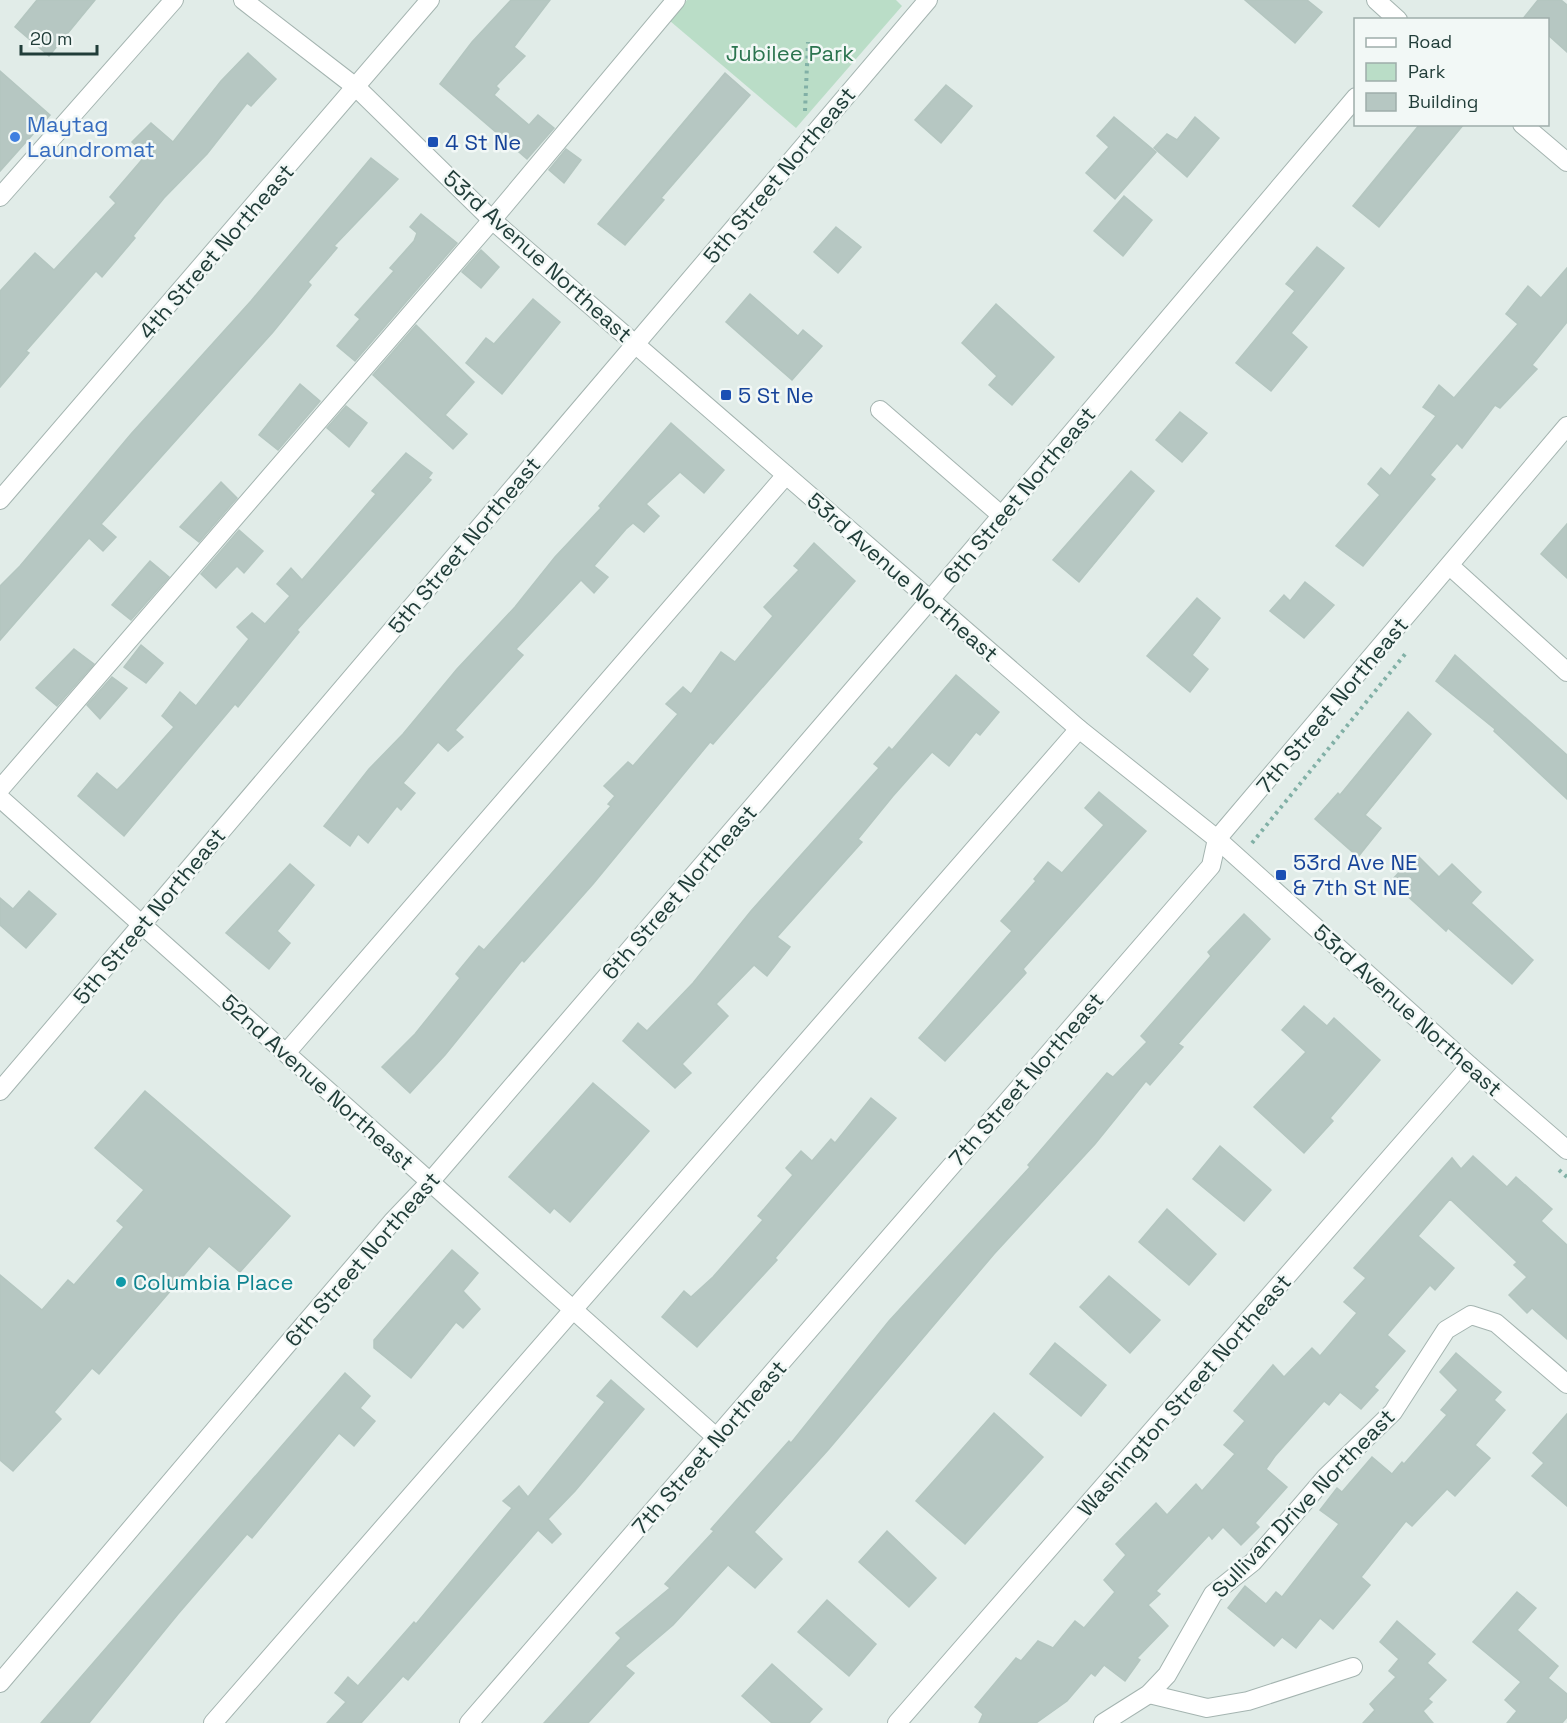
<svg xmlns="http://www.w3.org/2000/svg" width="1567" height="1723" font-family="'Space Grotesk',sans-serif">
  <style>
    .green { fill: #baddc7 }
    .building { fill: #b6c7c2; stroke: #b4c6c0; stroke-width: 1.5 }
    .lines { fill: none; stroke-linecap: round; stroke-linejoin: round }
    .minor-casing { stroke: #a4b4b0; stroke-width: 20 }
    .path { stroke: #81b0a6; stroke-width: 4; stroke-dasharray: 3 4.5; stroke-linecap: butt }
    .minor { stroke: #fff; stroke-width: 18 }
    .shop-dot { fill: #3f7fe0; stroke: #f2f8f6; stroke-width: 2 }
    .transit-dot { fill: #1a4fb4; stroke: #f2f8f6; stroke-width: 2 }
    .culture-dot { fill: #0f9aa8; stroke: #f2f8f6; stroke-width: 2 }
    .labels { text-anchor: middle; stroke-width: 5; stroke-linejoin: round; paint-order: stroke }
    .park-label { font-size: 22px; fill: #2b744f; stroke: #f2f8f6 }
    .shop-label { font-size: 22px; fill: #366cbe; stroke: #f2f8f6; text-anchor: start }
    .transit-label { font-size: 22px; fill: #164399; stroke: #f2f8f6; text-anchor: start }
    .street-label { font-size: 22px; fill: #213d39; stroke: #f2f8f6 }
    .culture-label { font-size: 22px; fill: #0d838f; stroke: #f2f8f6; text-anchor: start }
  </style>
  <rect width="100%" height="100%" fill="#e1ece8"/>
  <polygon class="green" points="687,0 896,0 902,6 796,128 670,21"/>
  <g class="building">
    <polygon points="37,0 95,0 49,56 15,27"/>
    <polygon points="511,0 550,0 514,47 525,56 496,86 499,89 494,95 529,125 538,115 554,128 527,159 440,84 472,42"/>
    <polygon points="1245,0 1307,0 1322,12 1295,43"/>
    <polygon points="1538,0 1561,0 1567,5 1567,52 1548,35 1548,20 1522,20"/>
    <polygon points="248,53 276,79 251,106 247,103 207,154 164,198 133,236 135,238 102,277 96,271 26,351 29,353 0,387 0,291 35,253 54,270 116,203 110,197 146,155 132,142 151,123 173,142 221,81"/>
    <polygon points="0,71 50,115 0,171"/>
    <polygon points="725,73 750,95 661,198 664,200 625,245 598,224"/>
    <polygon points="946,85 972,106 941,143 915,120"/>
    <polygon points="1114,117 1156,152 1115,199 1086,173 1109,147 1097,136"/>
    <polygon points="1195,117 1219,138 1187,177 1154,148 1167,134 1177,140"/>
    <polygon points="1420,124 1464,124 1379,227 1353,206"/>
    <polygon points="566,149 581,160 564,183 549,170"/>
    <polygon points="371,158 398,179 334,246 337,248 308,282 311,285 273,332 101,524 116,537 103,551 89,538 0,640 0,586 20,566 131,434 251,301"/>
    <polygon points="1124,196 1152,220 1123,256 1094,231"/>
    <polygon points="421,214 457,243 355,361 337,346 360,319 355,315 394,271 390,268 414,241 417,233 410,227"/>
    <polygon points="836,227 861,247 838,273 814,252"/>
    <polygon points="1317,247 1344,268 1291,333 1307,347 1271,391 1236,363 1295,291 1286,284"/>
    <polygon points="481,250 499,267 481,288 462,272"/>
    <polygon points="1567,268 1567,322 1532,365 1537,369 1500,408 1495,405 1462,448 1457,443 1430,475 1435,479 1363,566 1336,546 1380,495 1368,484 1381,468 1390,476 1436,416 1423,407 1439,385 1454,398 1518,324 1506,314 1528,286 1541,298"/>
    <polygon points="750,294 798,336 803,330 822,346 792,380 726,322"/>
    <polygon points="533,299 560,322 502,394 466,363 486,338 494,344"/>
    <polygon points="996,304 1054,357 1012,405 989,385 997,376 962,343"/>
    <polygon points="416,325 474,382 445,415 467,434 453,449 373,375"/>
    <polygon points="300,384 320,401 278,450 259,435"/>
    <polygon points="346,406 367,423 349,447 327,428"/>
    <polygon points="1180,412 1207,433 1182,462 1156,440"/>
    <polygon points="671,423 724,470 704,493 680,472 646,504 659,516 644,532 633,523 626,529 594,566 608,577 594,593 581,580 516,649 523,655 455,730 463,737 448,751 438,742 403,783 415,793 401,810 397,806 368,843 358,834 350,846 324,826 369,769 403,734 457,669 515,607 555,557 601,508 599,506"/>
    <polygon points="406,453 432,473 428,478 431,480 297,630 299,632 238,707 235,704 124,836 78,796 97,773 117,790 125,782 174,727 162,716 180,692 196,706 249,639 237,627 252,613 265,624 290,596 277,584 291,568 302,580 376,494 372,491"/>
    <polygon points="1131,471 1154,491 1079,582 1053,560"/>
    <polygon points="221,482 237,498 199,542 180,527"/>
    <polygon points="1567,524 1567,578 1541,554"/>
    <polygon points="239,530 263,551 244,573 237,566 216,588 201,574"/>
    <polygon points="814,543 855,581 713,744 710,742 593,884 524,962 522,960 445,1055 410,1093 382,1067 415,1034 460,978 456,974 479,946 484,950 611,806 608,804 615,796 604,786 628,762 633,766 678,714 666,704 683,687 691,694 721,652 735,662 773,616 764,607 799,570 794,566"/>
    <polygon points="150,561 169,577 131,620 112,605"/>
    <polygon points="1305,582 1334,605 1304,638 1270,611 1284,595 1290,601"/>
    <polygon points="1197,598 1220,618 1192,655 1208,669 1190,692 1147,656"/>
    <polygon points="141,645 163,663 146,683 124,667"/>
    <polygon points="74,649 94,664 57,706 36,688"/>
    <polygon points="1455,655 1567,755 1567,799 1494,731 1495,729 1436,681"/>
    <polygon points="956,675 999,712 980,735 976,732 949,766 932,752 893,796 858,839 862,842 777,937 790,947 767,976 754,965 716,1004 728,1016 682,1064 691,1073 675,1088 623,1041 638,1023 647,1031 693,983 751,911 879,768 874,764 889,747 892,750"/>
    <polygon points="112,677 127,688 100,719 87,705"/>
    <polygon points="1408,712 1431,734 1365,815 1381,828 1358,857 1315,819 1338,793 1340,795"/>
    <polygon points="1099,792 1146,831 1023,969 1026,973 945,1061 919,1038 1012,931 1001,921 1036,881 1034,879 1048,862 1062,873 1104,825 1085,808"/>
    <polygon points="1416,854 1439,877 1452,864 1481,892 1471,903 1533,960 1512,984 1448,928 1446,931 1391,881"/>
    <polygon points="290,864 314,885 277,931 290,943 269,969 226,933"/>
    <polygon points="29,891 56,914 26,948 0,925 0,898 13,909"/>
    <polygon points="1244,914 1270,939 1178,1044 1183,1047 1150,1085 1146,1081 1095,1144 994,1254 828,1450 754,1532 782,1559 755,1588 728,1565 673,1625 625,1666 634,1673 588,1723 544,1723 621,1638 616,1633 670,1588 665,1584 714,1531 711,1529 789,1441 791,1443 889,1321 1030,1167 1028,1165 1107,1073 1113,1077 1147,1042 1141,1036 1211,956 1208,952"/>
    <polygon points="1304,1006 1327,1026 1334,1018 1380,1060 1330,1118 1333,1121 1304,1153 1254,1107 1306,1052 1282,1030"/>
    <polygon points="593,1083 649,1131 570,1222 554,1208 550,1213 509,1177"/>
    <polygon points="145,1091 290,1216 240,1272 209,1246 99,1374 92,1368 54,1412 61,1419 13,1471 0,1460 0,1275 42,1310 68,1280 74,1285 124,1227 117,1221 144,1190 95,1148"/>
    <polygon points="871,1098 896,1118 775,1258 777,1260 697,1347 662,1317 684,1291 691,1297 713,1277 763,1220 758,1216 793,1175 786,1168 801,1151 812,1161 831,1139 835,1143"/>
    <polygon points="1220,1146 1271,1190 1244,1221 1193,1179"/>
    <polygon points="1473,1156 1507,1187 1516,1177 1552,1209 1541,1221 1567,1245 1567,1339 1532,1308 1527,1313 1509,1295 1527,1277 1514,1265 1517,1262 1450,1199 1418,1236 1454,1268 1435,1290 1430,1285 1387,1335 1405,1351 1374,1387 1378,1390 1361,1409 1340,1392 1329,1405 1324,1401 1275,1456 1266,1469 1287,1487 1255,1523 1259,1527 1241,1545 1223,1527 1212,1539 1209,1535 1156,1591 1160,1594 1148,1605 1168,1626 1137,1658 1140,1660 1125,1681 1104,1665 1095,1676 1091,1673 1067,1701 1036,1723 979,1723 983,1714 975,1707 1016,1658 1021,1661 1038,1641 1053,1648 1075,1621 1084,1628 1115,1592 1104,1580 1126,1555 1116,1544 1156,1503 1167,1515 1196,1484 1202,1491 1235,1454 1224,1445 1245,1421 1234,1411 1273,1365 1284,1377 1312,1348 1320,1356 1357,1313 1344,1302 1366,1278 1354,1268 1452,1158 1461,1169"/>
    <polygon points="1167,1209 1216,1254 1189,1285 1139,1242"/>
    <polygon points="452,1250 478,1273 463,1291 480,1309 463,1328 456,1322 411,1378 374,1348 374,1340"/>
    <polygon points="1109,1276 1160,1320 1130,1353 1080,1307"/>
    <polygon points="1055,1343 1106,1385 1081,1416 1030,1374"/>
    <polygon points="1456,1353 1501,1392 1494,1400 1505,1410 1475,1445 1490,1458 1455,1496 1447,1489 1412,1526 1406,1521 1361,1577 1370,1585 1333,1629 1320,1618 1296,1648 1282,1637 1274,1646 1228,1608 1245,1586 1266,1604 1276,1592 1282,1597 1339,1524 1320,1510 1337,1488 1342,1492 1372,1457 1392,1474 1402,1462 1404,1464 1447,1415 1441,1410 1458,1390 1440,1372"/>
    <polygon points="345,1373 370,1396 360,1408 375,1421 354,1446 339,1433 252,1538 247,1534 178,1614 89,1723 41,1723"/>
    <polygon points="611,1380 644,1409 575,1491 548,1519 561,1534 552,1543 538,1530 408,1680 403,1676 361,1723 327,1723 346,1702 335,1693 348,1677 358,1686 414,1622 416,1624 512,1508 503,1501 519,1486 528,1497 605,1402 597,1396"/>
    <polygon points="994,1413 1043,1457 965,1544 916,1501"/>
    <polygon points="1567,1414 1567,1506 1532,1476 1544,1463 1533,1453"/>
    <polygon points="887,1531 936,1578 909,1607 859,1562"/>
    <polygon points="1517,1592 1536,1608 1517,1630 1558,1666 1548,1678 1567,1694 1567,1717 1562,1723 1507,1723 1517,1711 1505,1700 1521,1682 1473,1642"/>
    <polygon points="827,1600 876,1644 849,1676 798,1632"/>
    <polygon points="1397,1621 1435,1654 1427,1663 1446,1680 1428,1699 1432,1702 1423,1711 1433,1723 1363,1723 1375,1710 1370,1704 1396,1677 1389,1671 1399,1659 1380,1642"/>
    <polygon points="772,1664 822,1709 809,1723 772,1723 742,1696"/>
  </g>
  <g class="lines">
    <defs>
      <g id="minor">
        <polyline points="243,0 357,88 492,220 1079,729 1217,839 1470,1066 1567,1150"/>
        <polyline points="1376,0 1398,20"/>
        <polyline points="1522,124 1567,162"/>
        <polyline points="0,197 174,0"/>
        <polyline points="880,410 1001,515"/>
        <polyline points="0,500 430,0"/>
        <polyline points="1450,566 1567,672"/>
        <polyline points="0,789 492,220 676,0"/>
        <polyline points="0,798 717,1438"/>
        <polyline points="286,1053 786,475"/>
        <polyline points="0,1091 928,0"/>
        <polyline points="0,1683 290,1341 392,1222 430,1182 930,600 1356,97"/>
        <polyline points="1149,1694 1207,1708 1248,1701 1353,1667"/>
        <polyline points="213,1723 1079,729"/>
        <polyline points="469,1723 1211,866 1217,839 1567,426"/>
        <polyline points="897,1723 1470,1066"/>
        <polyline points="1103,1723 1149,1694 1167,1675 1213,1594 1253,1562 1325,1478 1393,1412 1446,1330 1471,1315 1496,1323 1567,1384"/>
      </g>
    </defs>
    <use href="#minor" class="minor-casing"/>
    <g class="path">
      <polyline points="805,111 808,42"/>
      <polyline points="1252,843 1406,653"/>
      <polyline points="1559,1170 1567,1177"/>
    </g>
    <use href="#minor" class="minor"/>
  </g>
  <circle class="shop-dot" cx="15" cy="137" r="6"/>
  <g class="transit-dot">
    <rect x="427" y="136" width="12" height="12" rx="3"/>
    <rect x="720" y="389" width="12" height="12" rx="3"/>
    <rect x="1275" y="869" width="12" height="12" rx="3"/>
  </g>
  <circle class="culture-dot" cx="121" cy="1282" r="6"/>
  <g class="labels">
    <g class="park-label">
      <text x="790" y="61">Jubilee Park</text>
    </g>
    <g class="shop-label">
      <text x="27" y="132">Maytag<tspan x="27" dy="25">Laundromat</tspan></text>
    </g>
    <g class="transit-label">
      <text x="445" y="150">4 St Ne</text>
      <text x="738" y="403">5 St Ne</text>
      <text x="1293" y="870">53rd Ave NE<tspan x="1293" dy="25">&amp; 7th St NE</tspan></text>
    </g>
    <g class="street-label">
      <text transform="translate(779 175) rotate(-50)" y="8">5th Street Northeast</text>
      <text transform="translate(216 251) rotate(-49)" y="8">4th Street Northeast</text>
      <text transform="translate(538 256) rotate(42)" y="8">53rd Avenue Northeast</text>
      <text transform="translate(1019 495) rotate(-50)" y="8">6th Street Northeast</text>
      <text transform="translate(464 545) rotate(-50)" y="8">5th Street Northeast</text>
      <text transform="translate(903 577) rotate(41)" y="8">53rd Avenue Northeast</text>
      <text transform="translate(1332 705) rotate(-50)" y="8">7th Street Northeast</text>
      <text transform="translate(679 892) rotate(-49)" y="8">6th Street Northeast</text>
      <text transform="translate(149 916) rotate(-50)" y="8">5th Street Northeast</text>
      <text transform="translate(1408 1010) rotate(42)" y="8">53rd Avenue Northeast</text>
      <text transform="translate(1026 1079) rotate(-49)" y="8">7th Street Northeast</text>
      <text transform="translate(318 1082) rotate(42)" y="8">52nd Avenue Northeast</text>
      <text transform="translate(362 1259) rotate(-49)" y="8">6th Street Northeast</text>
      <text transform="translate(1184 1395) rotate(-49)" y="8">Washington Street Northeast</text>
      <text transform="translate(709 1447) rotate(-49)" y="8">7th Street Northeast</text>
      <text transform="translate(1303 1503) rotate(-46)" y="8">Sullivan Drive Northeast</text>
    </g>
    <g class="culture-label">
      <text x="133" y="1290">Columbia Place</text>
    </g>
  </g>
  <rect x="1354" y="18" width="195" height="108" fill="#f2f8f6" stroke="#9eadaa" stroke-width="1.5"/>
  <rect x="1366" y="38" width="30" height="9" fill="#ffffff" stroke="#9eadaa" stroke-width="1.5"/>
  <text x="1408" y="48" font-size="18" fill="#213d39">Road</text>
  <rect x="1366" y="63" width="30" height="18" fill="#baddc7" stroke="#9eadaa" stroke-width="1.5"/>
  <text x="1408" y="78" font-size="18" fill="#213d39">Park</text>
  <rect x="1366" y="93" width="30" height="18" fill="#b6c7c2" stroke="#9eadaa" stroke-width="1.5"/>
  <text x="1408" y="108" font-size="18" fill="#213d39">Building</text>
  <path d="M21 45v9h76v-9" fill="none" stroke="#213d39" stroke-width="3"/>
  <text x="30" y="45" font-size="18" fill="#213d39" stroke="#f2f8f6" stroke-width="4.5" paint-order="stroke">20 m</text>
</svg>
